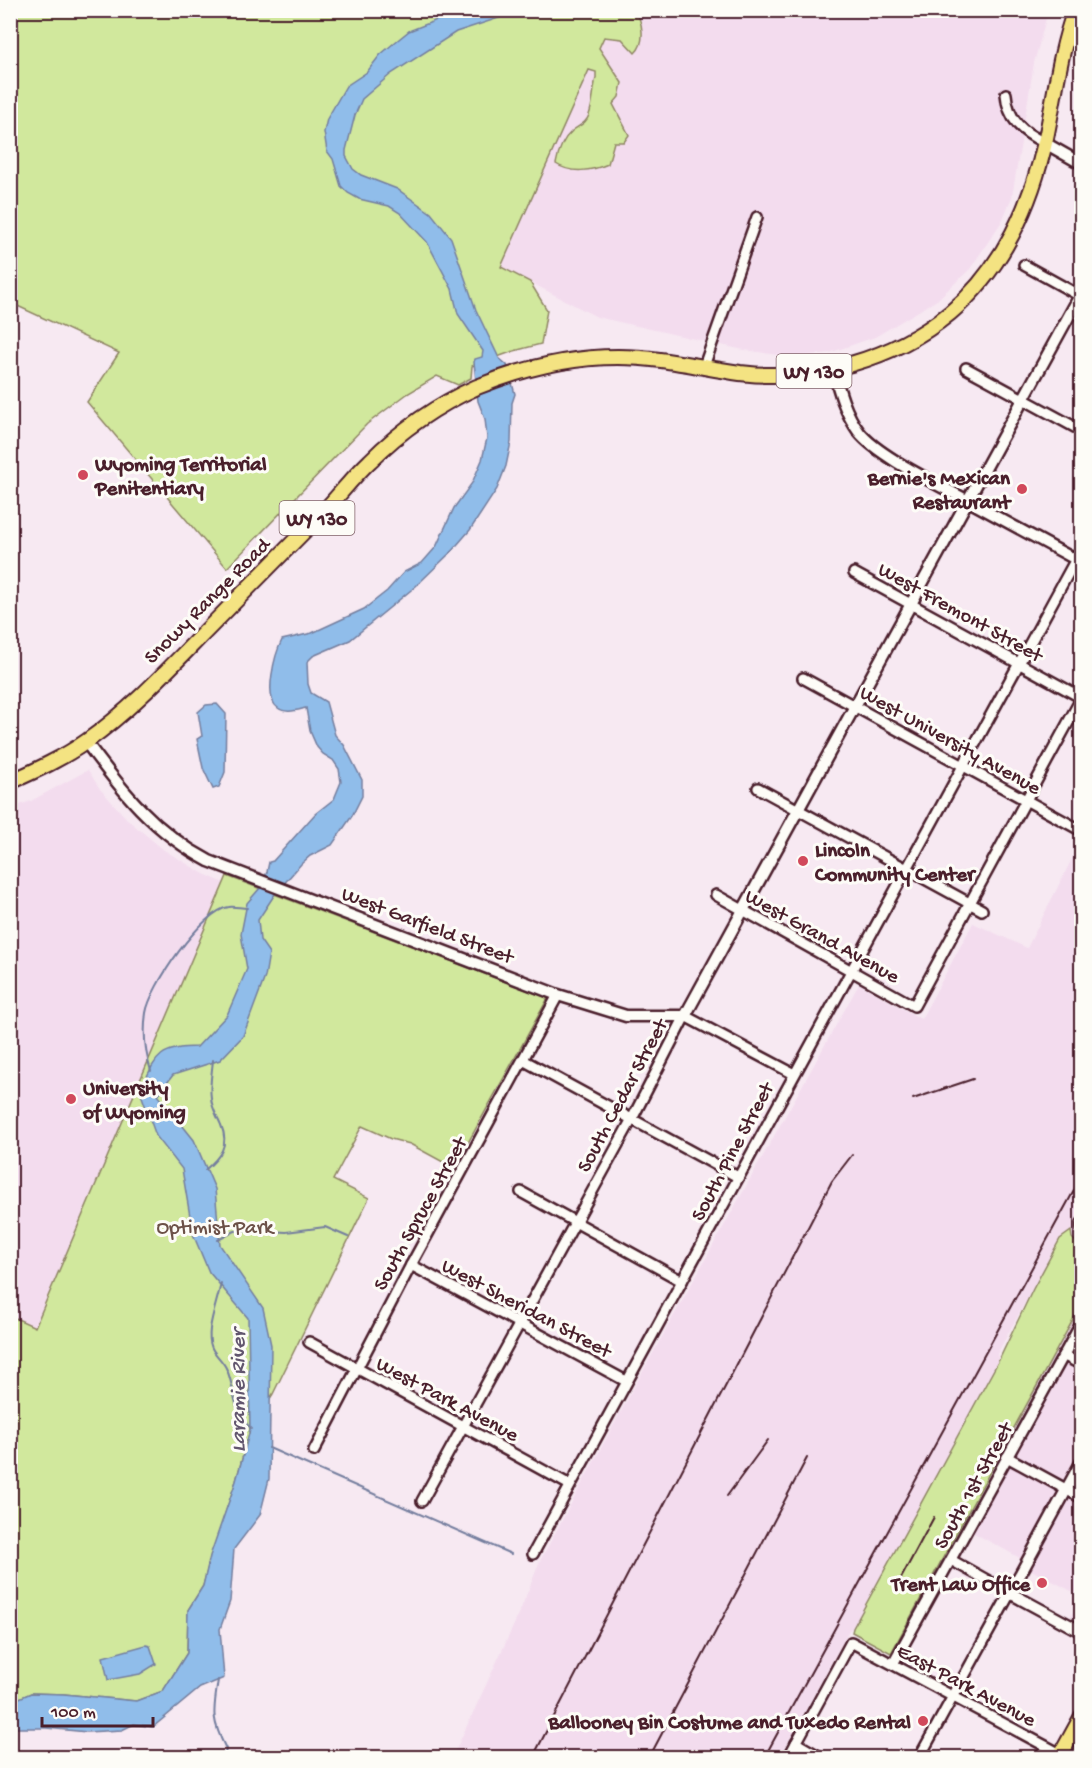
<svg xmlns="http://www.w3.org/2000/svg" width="1092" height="1768" font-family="'Gochi Hand',sans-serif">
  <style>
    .built { fill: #f3dcee }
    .green { fill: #d1e89d; stroke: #8e8464; stroke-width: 1.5 }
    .water { fill: #90bdea; stroke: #747e9e; stroke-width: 1.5 }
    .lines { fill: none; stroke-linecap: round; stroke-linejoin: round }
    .stream { stroke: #747e9e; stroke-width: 2 }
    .minor-casing { stroke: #4a1f2b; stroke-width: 14 }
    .tertiary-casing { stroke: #4a1f2b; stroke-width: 15 }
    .primary-casing { stroke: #4a1f2b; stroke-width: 18 }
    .minor { stroke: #fdfcf7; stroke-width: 9 }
    .tertiary { stroke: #fdfcf7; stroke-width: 10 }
    .primary { stroke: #f4e382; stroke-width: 14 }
    .rail { stroke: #4a1f2b; stroke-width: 2 }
    .poi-dot { fill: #d1495b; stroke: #fdfcf7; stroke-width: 2 }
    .labels { text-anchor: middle; stroke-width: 6; stroke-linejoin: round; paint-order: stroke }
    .shield { fill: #fdfcf7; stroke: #806168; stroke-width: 1.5 }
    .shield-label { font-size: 20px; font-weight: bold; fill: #4a1f2b }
    .poi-label { font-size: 21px; font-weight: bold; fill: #4a1f2b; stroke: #fdfcf7; text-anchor: start }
    .street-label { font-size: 21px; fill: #4a1f2b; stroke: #fdfcf7 }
    .park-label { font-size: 21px; fill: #6c5148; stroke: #fdfcf7 }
    .water-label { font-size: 22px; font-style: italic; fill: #62566e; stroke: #fdfcf7 }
  </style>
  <rect width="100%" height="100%" fill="#f7e9f2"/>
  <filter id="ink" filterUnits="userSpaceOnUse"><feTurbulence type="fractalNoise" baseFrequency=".0167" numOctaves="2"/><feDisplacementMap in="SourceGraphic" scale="12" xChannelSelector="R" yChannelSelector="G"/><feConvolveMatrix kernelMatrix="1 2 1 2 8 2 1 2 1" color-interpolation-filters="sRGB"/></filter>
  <g filter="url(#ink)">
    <g class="built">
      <polygon points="632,10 1048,11 1034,63 1012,197 1002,221 970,269 937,300 875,337 829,353 790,357 739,349 597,317 501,267 613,16"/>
      <polygon points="88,770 100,789 129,821 164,850 204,874 224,883 35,1327 11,1316 11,808 31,801"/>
      <polygon points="1080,843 1081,1247 1072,1238 1060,1239 997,1354 999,1360 853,1628 849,1630 780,1757 452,1758 518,1616 540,1561 634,1387 859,984 921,1019 973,923 1027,948"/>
      <polygon points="1081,1305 1081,1622 1071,1616 1081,1596 1018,1563 1020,1558 961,1526"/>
    </g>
    <g class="green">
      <path d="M634 10C643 20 646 43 635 53L622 39 604 37 599 48 622 83 619 97 613 104 629 135 624 142H614L608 164C592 171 571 174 556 164 558 152 563 139 572 131 579 125 586 124 589 115 593 104 593 90 596 78V72L589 70 501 267 530 282 547 310 541 344 514 351 472 366 471 378 458 385 437 376 407 394 367 424 227 568 87 402 119 353 11 303 10 20 15 11Z"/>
      <polygon points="227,876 548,998 454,1168 410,1144 391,1139 362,1126 333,1180 369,1198 273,1394 255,1423 250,1421 250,1430 236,1481 210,1559 203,1586 188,1610 187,1653 163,1691 136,1701 64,1694 31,1693 11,1702 11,1316 35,1327"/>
      <polygon points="1071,1231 1072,1238 1081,1247 1081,1305 891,1653 852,1632 853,1628 999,1360 1033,1289 1060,1239"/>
    </g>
    <g class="water">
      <path d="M443 11H520L456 32 391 74 362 99 355 115 346 150V156L353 169 361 175 397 189 431 213 451 238 476 310 499 358 507 365 515 394 512 403 511 442 506 466 497 489 470 530 450 553 416 586 350 640 313 656 307 662 308 684 311 693 326 702 335 735 344 745 362 780V796L352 816 332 845 310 856 301 864 275 894 258 920 260 940 269 953 265 977 243 1036 220 1060 173 1075 158 1095 194 1140 215 1189 220 1245 263 1308 271 1345 269 1479 260 1515 234 1549 230 1601 220 1629 224 1678 200 1688 153 1727 134 1724 122 1730 87 1732 46 1728H11L10 1702 31 1693 64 1694 136 1701 163 1691 187 1653 188 1610 203 1586 210 1556 236 1481 250 1430 248 1318 209 1272 193 1234 182 1169 156 1136 140 1091C156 1058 157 1047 197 1047L227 1015 247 969 241 934 247 903 260 888 267 872 269 862 273 861 315 814 334 799 341 782 339 769 333 760 323 754 317 747 310 731 306 708C297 710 286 714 278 708 263 698 275 654 282 640L312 633 364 609 387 591 404 572 422 563 436 547 454 508 472 483 482 460 487 438 485 419 478 401 474 362 475 359 482 357 483 351 458 314 452 289 427 242 400 213 389 206 359 199 348 193 341 186 333 159 327 151 324 132 327 119 346 86 367 72 380 55 394 43 409 31 437 20Z"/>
      <polygon points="217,704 226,714 225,772 219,787 213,789 203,768 197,739 202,736 198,712 206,705"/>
      <polygon points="146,1645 150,1646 156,1664 140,1674 108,1680 103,1657"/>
    </g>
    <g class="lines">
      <g class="stream">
        <path d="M151 1071C145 1052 143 1033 146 1013 150 987 202 910 229 907 234 906 241 908 247 908"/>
        <path d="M205 1170C220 1157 230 1146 221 1125 217 1115 212 1109 211 1098 209 1086 212 1072 213 1060"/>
        <polyline points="218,1240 235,1231 253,1230 286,1232 325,1227 348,1237"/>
        <path d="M221 1283C218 1298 212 1314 210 1329 207 1354 220 1354 227 1370 236 1391 232 1413 252 1429"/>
        <polyline points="269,1448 511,1554"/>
        <path d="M218 1680C213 1713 211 1719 226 1749L224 1758"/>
      </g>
      <defs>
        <g id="minor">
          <path d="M1006 94C1008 120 1022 132 1045 143"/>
          <polyline points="1024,265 1082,297"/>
          <polyline points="704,366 757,217"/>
          <polyline points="966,368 1082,431"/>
          <polyline points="968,501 1082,563"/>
          <polyline points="854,573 1082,698"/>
          <polyline points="803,678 1082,831"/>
          <polyline points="758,788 982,910"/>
          <polyline points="716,895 914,1006 1082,697"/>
          <polyline points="523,1060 738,1177"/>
          <polyline points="521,1192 682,1281"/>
          <polyline points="1082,1223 1082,1229"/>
          <polyline points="411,1265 626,1381"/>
          <polyline points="309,1342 570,1485"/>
          <polyline points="1063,1355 1082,1365"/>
          <polyline points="314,1451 411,1265 558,995"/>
          <polyline points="1007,1457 1082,1498"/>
          <polyline points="422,1501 632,1119 685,1016 794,1074"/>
          <polyline points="533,1554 1082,548"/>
          <polyline points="893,1664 1082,1322"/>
          <polyline points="796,1743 822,1758"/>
          <polyline points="788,1758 851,1642 1066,1757"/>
          <polyline points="919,1758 1010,1593 951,1560"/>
        </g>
        <g id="tertiary">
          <polyline points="1045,143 1082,164"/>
          <path d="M833 368C839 391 845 413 859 432 879 457 938 484 968 501"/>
          <path d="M86 742C122 791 154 832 209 861L558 995 626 1016H685L1082 292"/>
          <polyline points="1082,1461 1010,1593 1082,1632"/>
        </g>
        <g id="primary">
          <path d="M10 782C37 770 63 758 87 741 128 712 164 674 199 638 241 595 284 552 326 509 341 493 354 476 370 461 401 430 437 405 477 387 521 369 570 357 618 357 659 357 699 367 740 373 813 382 893 360 950 313 1003 269 1032 203 1046 138 1055 95 1060 51 1075 10"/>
          <polyline points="1059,1758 1082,1716"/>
        </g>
      </defs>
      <use href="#minor" class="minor-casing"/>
      <use href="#tertiary" class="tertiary-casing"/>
      <use href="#primary" class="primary-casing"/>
      <use href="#minor" class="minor"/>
      <use href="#tertiary" class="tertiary"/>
      <use href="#primary" class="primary"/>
      <g class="rail">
        <polyline points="913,1099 973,1079"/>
        <polyline points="727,1496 768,1440"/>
        <polyline points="898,1584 934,1517"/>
        <polyline points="533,1757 832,1181 852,1155"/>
        <polyline points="649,1758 807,1458"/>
        <polyline points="764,1758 1082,1176"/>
      </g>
    </g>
  </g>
  <g class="poi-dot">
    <circle cx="83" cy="475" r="6"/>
    <circle cx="1022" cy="489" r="6"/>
    <circle cx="803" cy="861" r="6"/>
    <circle cx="71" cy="1099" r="6"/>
    <circle cx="1042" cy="1583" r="6"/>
    <circle cx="923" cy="1721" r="6"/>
  </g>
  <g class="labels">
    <g class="shield">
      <rect x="776.5" y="354" width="75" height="34" rx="4.5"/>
      <rect x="279.5" y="501" width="75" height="34" rx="4.5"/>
    </g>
    <g class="shield-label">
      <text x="814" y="378">WY 130</text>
      <text x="317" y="525">WY 130</text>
    </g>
    <g class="poi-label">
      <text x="95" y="470">Wyoming Territorial<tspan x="95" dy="24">Penitentiary</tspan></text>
      <text x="1010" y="484" text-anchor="end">Bernie's Mexican<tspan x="1010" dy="24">Restaurant</tspan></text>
      <text x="815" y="856">Lincoln<tspan x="815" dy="24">Community Center</tspan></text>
      <text x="83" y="1094">University<tspan x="83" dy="24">of Wyoming</tspan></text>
      <text x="1030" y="1590" text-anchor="end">Trent Law Office</text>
      <text x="911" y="1728" text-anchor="end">Ballooney Bin Costume and Tuxedo Rental</text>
    </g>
    <g class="street-label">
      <text transform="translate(206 600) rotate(-45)" y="7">Snowy Range Road</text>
      <text transform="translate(961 611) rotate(29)" y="7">West Fremont Street</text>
      <text transform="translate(951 739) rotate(29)" y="7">West University Avenue</text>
      <text transform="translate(428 924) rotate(21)" y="7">West Garfield Street</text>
      <text transform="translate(823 935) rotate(29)" y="7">West Grand Avenue</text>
      <text transform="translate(621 1095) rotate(-62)" y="7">South Cedar Street</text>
      <text transform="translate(731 1151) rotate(-62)" y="7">South Pine Street</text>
      <text transform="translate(419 1213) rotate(-61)" y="7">South Spruce Street</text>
      <text transform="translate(527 1307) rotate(28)" y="7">West Sheridan Street</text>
      <text transform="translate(448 1398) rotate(28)" y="7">West Park Avenue</text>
      <text transform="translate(972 1485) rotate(-61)" y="7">South 1st Street</text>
      <text transform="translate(967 1684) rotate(28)" y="7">East Park Avenue</text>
    </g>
    <g class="park-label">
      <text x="215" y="1233">Optimist Park</text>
    </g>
    <g class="water-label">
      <text transform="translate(236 1391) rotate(-90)" y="8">Laramie River</text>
    </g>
  </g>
  <rect width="1092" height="1768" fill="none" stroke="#fdfcf7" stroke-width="36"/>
  <rect x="18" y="18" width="1056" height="1732" fill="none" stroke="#4a1f2b" stroke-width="2" filter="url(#ink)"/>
  <path d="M42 1717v9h111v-9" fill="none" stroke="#4a1f2b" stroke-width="3"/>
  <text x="51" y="1717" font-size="18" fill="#4a1f2b" stroke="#fdfcf7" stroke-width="4.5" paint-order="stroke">100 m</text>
</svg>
